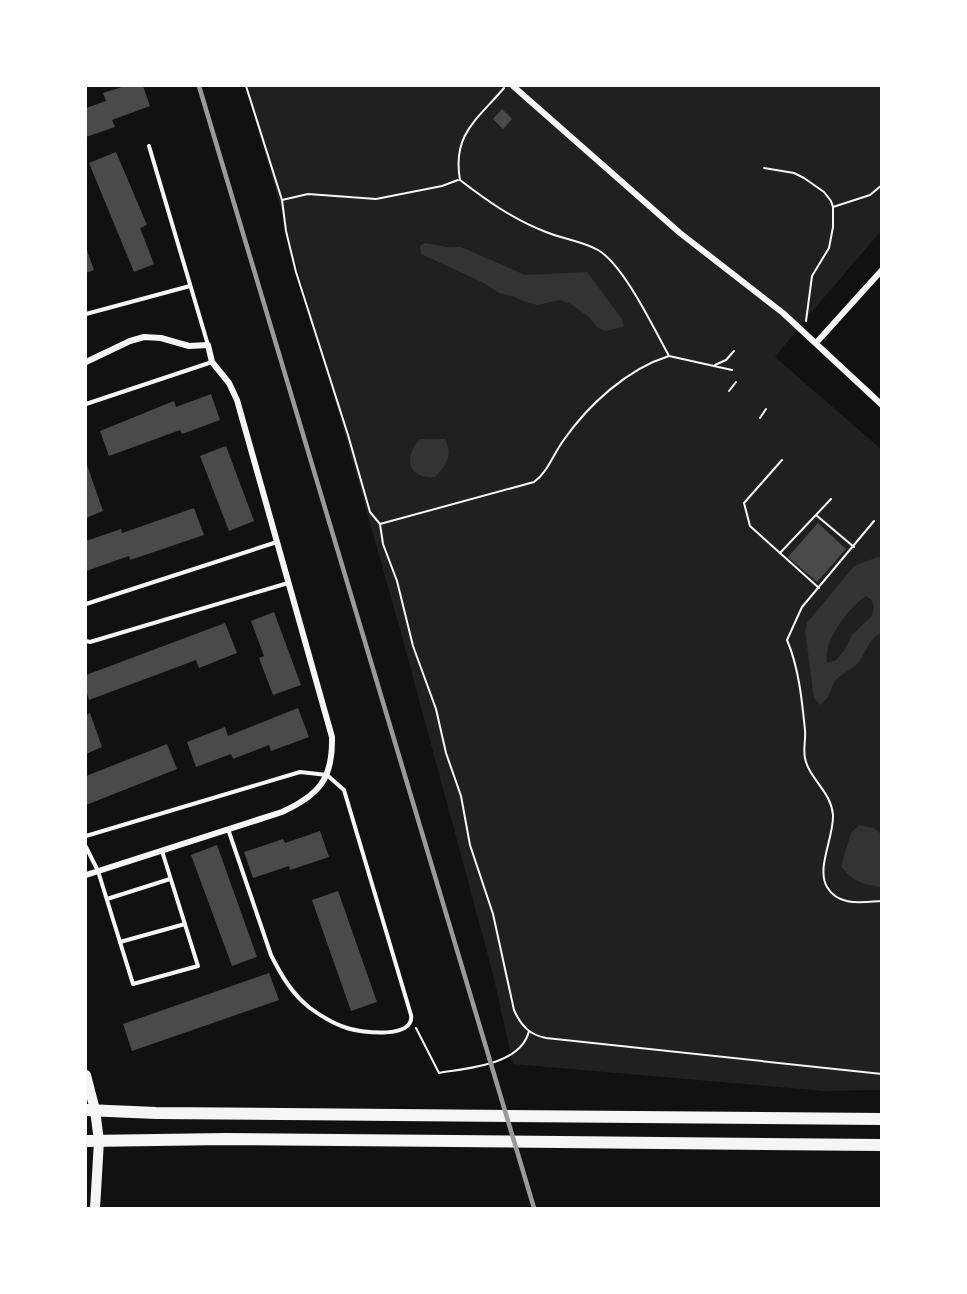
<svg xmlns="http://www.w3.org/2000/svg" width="967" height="1294" font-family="'Playfair Display',serif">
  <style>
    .green { fill: #202020 }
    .water { fill: #333; fill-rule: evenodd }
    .building { fill: #4a4a4a }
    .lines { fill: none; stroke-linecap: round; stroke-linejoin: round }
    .path { stroke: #f5f5f5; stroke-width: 2 }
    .service { stroke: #f5f5f5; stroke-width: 4 }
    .minor { stroke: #f5f5f5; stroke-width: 6 }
    .secondary { stroke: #f5f5f5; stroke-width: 10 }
    .primary { stroke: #f5f5f5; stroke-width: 12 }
    .rail { stroke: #9a9a9a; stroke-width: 4.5 }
  </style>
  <rect width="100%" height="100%" fill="#111"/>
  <polygon class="green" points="246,86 881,86 881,231 815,308 775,357 881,449 881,1090 824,1091 513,1064 493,974 400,629"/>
  <g class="water">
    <polygon points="425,243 446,247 461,247 525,275 587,272 622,319 623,327 605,331 597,327 589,317 571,304 560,300 537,305 523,301 512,296 499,293 482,282 421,254 420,246"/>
    <path d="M420 439H445C453 456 447 463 435 477 407 479 403 457 420 439Z"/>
    <path d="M878 557 882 558 881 633C868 639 867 652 858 663 851 670 841 674 835 681 828 692 833 695 820 705L814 698 805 630 807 623 854 566ZM866 596 871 599 874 607 872 616 852 635 844 651 836 660 827 663C822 642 849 607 866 596Z"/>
    <path d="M859 825 874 828 881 834V887C864 884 852 882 841 866L851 833Z"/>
  </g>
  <g class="building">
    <polygon points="125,86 143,86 150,106 112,120 115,127 86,137 86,108 106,101 103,93"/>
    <polygon points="502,109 512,119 503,129 493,119"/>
    <polygon points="116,152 147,225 140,228 154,264 134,272 89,163"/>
    <polygon points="86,248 94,270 86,273"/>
    <polygon points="211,394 220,420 182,434 180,430 109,456 100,431 174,401 176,407"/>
    <polygon points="226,446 254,521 229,531 200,456"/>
    <polygon points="86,462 103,511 86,518"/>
    <polygon points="194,508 204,535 130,560 129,556 86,571 86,541 121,529 122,533"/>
    <polygon points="818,523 846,549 817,582 788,557"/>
    <polygon points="274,612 301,685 273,695 259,658 264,656 251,621"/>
    <polygon points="225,623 237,653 199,668 196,660 89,700 86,690 86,675"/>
    <polygon points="298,708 309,737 271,751 269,745 233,759 231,754 196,767 187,742 225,727 228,736"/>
    <polygon points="90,713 102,747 86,754 86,715"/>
    <polygon points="167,744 177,769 86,805 86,776"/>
    <polygon points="320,831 329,857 290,870 289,866 253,878 244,852 283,839 285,843"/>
    <polygon points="217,845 257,957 232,966 191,855"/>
    <polygon points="338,891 377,1002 351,1011 312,900"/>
    <polygon points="269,973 279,1000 132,1051 123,1024"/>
  </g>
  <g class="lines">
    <g class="path">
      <path d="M246 86 282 200 286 231 296 272 348 435 370 512 380 524 383 544 397 581 413 646 436 709 446 753 461 796 470 845 493 914 514 1010C521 1026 530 1035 546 1038L882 1074"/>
      <path d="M504 88C477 120 452 134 460 180 486 200 514 220 546 232 563 239 582 241 598 250 624 265 654 329 669 356L732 370"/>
      <polyline points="764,168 794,173 804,178 824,192 831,201 833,207 833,227 829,248 812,276 806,321"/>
      <polyline points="282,200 308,194 376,199 442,186 458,180"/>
      <polyline points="833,207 870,195 882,185"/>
      <polyline points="715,365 726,360 734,351"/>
      <polyline points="729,391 736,382"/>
      <polyline points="760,418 766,409"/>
      <polyline points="816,515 854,547"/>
      <path d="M874 521 802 607 787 640C799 668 802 701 805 730 806 739 803 749 805 758 809 779 831 791 833 815 834 837 816 868 827 887 839 907 862 902 882 901"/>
      <path d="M380 524 534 482C547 473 553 455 563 441 588 405 627 369 669 356"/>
      <polyline points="780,553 750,526 744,503 782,460"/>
      <polyline points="819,588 780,553 831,499"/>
      <path d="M416 1028 439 1073C468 1068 521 1065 529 1031"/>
    </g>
    <g class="service">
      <polyline points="149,146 208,345"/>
      <polyline points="86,314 190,286"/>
      <polyline points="86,404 212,362"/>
      <polyline points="86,604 277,542"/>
      <polyline points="86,641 90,642 288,583"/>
      <path d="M86 836 300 772 327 775 344 790 411 1015C415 1039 362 1033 347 1028 334 1024 321 1016 310 1008 292 994 281 975 271 955L228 829"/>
      <polyline points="86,847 98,871 133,984 198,966 162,851"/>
      <polyline points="107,899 170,879"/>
      <polyline points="120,942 185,924"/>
    </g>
    <g class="minor">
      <polyline points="513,86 680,233 783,313 882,405"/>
      <polyline points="816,343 882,270"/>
      <path d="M86 362 130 341 144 337 161 338 189 346 208 345 212 362 229 383 237 400 332 737C333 779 319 795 282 812L86 875"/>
    </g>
    <polyline class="secondary" points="86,1075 95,1110 99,1141 95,1208"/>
    <g class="primary">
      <polyline points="86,1110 156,1113 882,1119"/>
      <polyline points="86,1141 226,1139 882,1145"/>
    </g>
    <polyline class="rail" points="199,86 534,1208"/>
  </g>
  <rect width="967" height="1294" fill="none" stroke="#ffffff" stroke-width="174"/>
</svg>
